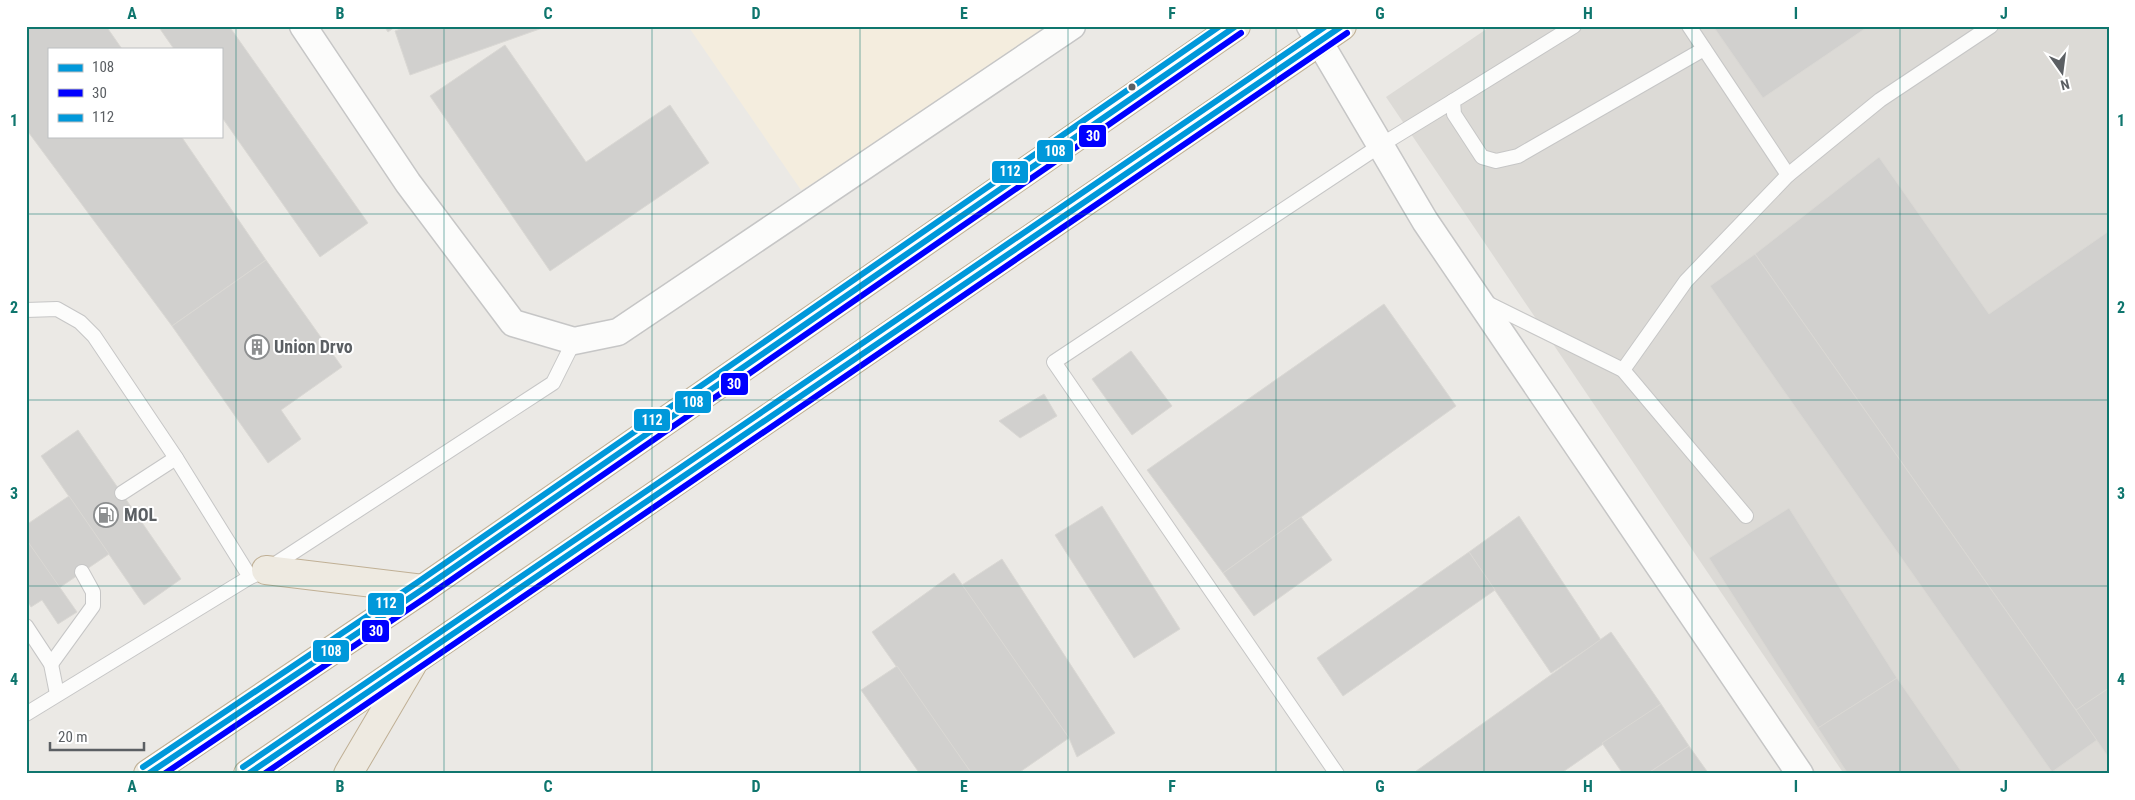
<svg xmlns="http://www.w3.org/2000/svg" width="2135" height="800" font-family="'Roboto Condensed',sans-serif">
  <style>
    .commercial { fill: #f4edde }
    .industrial { fill: #dcdad6 }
    .building { fill: #d1d0ce; stroke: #dad8d4 }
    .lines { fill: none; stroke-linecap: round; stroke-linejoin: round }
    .lane-casing { stroke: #c6c6c6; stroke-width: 16 }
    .street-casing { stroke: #c6c6c6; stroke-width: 29 }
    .highway-casing { stroke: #c0b095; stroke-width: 30 }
    .lane { stroke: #fcfcfb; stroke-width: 14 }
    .street { stroke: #fcfcfb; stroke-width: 26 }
    .highway { stroke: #eeeae1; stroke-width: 28 }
    .bus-1-casing { stroke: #fff; stroke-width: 10 }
    .bus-2-casing { stroke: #fff; stroke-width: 10 }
    .bus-3-casing { stroke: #fff; stroke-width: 10 }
    .bus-1 { stroke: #0098da; stroke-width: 6 }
    .bus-2 { stroke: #00f; stroke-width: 6 }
    .bus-3 { stroke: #0098da; stroke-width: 6 }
    .grid { fill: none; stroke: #0f766e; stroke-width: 1; stroke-opacity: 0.55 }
    .bus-dot { fill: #5b5f63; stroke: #fff; stroke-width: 2 }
    .labels { text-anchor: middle; stroke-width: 4; stroke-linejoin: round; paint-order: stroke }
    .poi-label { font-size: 18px; font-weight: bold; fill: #5b5f63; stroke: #fff; text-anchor: start }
    .line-badge { stroke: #fff; stroke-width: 2 }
    .badge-label { font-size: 14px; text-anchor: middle; font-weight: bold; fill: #fff }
    .neatline { fill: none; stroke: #0f766e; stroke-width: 2 }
    .grid-label { font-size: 16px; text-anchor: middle; font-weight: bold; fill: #0f766e }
  </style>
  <rect width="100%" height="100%" fill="#ebe9e5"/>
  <polygon class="commercial" points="688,26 1065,26 993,79 801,190"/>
  <polygon class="industrial" points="1491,26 2109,26 2109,774 1844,774 1386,97"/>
  <g class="building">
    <polygon points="26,26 106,26 122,49 49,49 49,136 181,136 266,260 172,326 26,129"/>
    <polygon points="158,26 229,26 368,223 320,257 221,116 221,49 174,49"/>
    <polygon points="384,26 396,26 388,32"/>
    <polygon points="409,26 548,26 410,75 395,31"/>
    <polygon points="1713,26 1869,26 1763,98"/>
    <polygon points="505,45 586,162 670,105 709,163 550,271 430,96"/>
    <polygon points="1879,157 1989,314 2109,231 2109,688 2076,710 1755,254"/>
    <polygon points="1755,254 2097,740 2052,772 1710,286"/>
    <polygon points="266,260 342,367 281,410 301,439 268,463 172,326"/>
    <polygon points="1384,304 1456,406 1223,573 1147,470"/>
    <polygon points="1131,351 1172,406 1132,435 1092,379"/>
    <polygon points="1044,394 1057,416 1020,438 999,421"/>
    <polygon points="78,430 181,579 144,605 41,456"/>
    <polygon points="69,496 109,554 59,588 26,539 26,525"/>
    <polygon points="1102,506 1180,629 1134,658 1055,535"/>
    <polygon points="1789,508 1897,678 1818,728 1709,558"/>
    <polygon points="1519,516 1601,640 1551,673 1469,552"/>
    <polygon points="1301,517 1332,560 1254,616 1223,573"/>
    <polygon points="26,539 77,612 58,624 42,600 31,607 26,599"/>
    <polygon points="1469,552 1495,590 1343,696 1317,658"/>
    <polygon points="1002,559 1115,733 1077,757 1069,738 962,585"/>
    <polygon points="954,573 1069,738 1017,774 972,774 872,632"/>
    <polygon points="1611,632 1661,704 1560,774 1412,774"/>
    <polygon points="897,666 972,774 920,774 861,690"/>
    <polygon points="1897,678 1963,774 1848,774 1818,728"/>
    <polygon points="2109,688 2109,758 2076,710"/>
    <polygon points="1661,704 1689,746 1647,774 1623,774 1602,743"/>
    <polygon points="1689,746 1709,774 1647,774"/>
  </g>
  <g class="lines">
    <defs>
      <g id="lane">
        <polyline points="1574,26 1453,101 1454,114 1482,157 1496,161 1518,156 1704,49"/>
        <polyline points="1788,175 1880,100 1991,26"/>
        <polyline points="1485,302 1623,370 1746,516"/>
        <polyline points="26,310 57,309 80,322 94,336 176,458 250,577"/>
        <polyline points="1623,370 1686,281 1788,175 1689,26"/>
        <polyline points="122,493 176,458"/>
        <polyline points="26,626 51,664 57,694"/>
        <polyline points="51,664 93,606 93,592 82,572"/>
        <polyline points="26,714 250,577 266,570 553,383 574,341"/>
        <polyline points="1337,774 1054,362 1381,145 1453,101"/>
      </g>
      <g id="street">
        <polyline points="303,26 408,183 513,323 574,341 618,332 1072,26"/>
        <polyline points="1310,26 1425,221 1800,774"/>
      </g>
      <g id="highway">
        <polyline points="266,570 423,589"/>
        <polyline points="148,774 423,589 1236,26"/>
        <polyline points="248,774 1342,26"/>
        <polyline points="348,774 412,665"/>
      </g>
    </defs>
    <use href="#lane" class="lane-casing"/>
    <use href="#street" class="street-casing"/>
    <use href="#highway" class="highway-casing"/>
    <use href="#lane" class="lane"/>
    <use href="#street" class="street"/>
    <use href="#highway" class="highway"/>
    <defs>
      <g id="bus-1">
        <polyline points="148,774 423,589 1236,26"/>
        <polyline points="248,774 1342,26"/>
      </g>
      <g id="bus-2">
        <polyline points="164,774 428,596 1241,33"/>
        <polyline points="264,774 1347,33"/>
      </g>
      <g id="bus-3">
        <polyline points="143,767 418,582 1220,26"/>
        <polyline points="243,767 1326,26"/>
      </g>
    </defs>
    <use href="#bus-1" class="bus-1-casing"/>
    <use href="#bus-2" class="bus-2-casing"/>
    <use href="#bus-3" class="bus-3-casing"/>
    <use href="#bus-1" class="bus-1"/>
    <use href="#bus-2" class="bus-2"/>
    <use href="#bus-3" class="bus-3"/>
  </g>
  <path class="grid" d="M236 26V774M444 26V774M652 26V774M860 26V774M1068 26V774M1276 26V774M1484 26V774M1692 26V774M1900 26V774M26 214H2109M26 400H2109M26 586H2109"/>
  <defs>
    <symbol id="building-ring" viewBox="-11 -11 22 22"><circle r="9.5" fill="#fff" stroke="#8d8f90" stroke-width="1.5"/><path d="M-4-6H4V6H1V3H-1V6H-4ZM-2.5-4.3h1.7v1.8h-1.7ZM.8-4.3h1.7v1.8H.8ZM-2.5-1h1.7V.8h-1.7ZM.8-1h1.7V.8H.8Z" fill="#8d8f90"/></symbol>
    <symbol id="fuel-ring" viewBox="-11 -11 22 22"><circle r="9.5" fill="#fff" stroke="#8d8f90" stroke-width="1.5"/><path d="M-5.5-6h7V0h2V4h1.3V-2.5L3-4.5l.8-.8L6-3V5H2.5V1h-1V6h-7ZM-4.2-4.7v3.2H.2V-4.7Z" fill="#8d8f90"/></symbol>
  </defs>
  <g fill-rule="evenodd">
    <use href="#building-ring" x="243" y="333" width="28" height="28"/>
    <use href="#fuel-ring" x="92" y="501" width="28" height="28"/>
  </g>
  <circle class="bus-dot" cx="1132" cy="87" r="4.5"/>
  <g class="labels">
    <g class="poi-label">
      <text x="274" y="353">Union Drvo</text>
      <text x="124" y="521">MOL</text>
    </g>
  </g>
  <g class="line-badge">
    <rect x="1078" y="124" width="29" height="24" rx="5" fill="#00f"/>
    <rect x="1036" y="139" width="38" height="24" rx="5" fill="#0098da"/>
    <rect x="991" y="160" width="38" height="24" rx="5" fill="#0098da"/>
    <rect x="720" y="372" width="29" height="24" rx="5" fill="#00f"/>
    <rect x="674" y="390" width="38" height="24" rx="5" fill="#0098da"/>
    <rect x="633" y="408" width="38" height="24" rx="5" fill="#0098da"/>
    <rect x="367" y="592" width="38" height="24" rx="5" fill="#0098da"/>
    <rect x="361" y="619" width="29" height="24" rx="5" fill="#00f"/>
    <rect x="312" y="639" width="38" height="24" rx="5" fill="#0098da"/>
  </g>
  <g class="badge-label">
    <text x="1093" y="141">30</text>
    <text x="1055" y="156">108</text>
    <text x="1010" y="176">112</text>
    <text x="734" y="389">30</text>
    <text x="693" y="407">108</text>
    <text x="652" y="425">112</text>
    <text x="386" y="608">112</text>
    <text x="376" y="636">30</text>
    <text x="331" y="656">108</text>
  </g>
  <rect width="2135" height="800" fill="none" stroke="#ffffff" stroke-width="55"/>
  <rect x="48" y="48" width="175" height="90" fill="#ffffff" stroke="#bdbfc1"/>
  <rect x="58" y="64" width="25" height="8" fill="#0098da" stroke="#bdbfc1"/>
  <text x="92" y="72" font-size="15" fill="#5b5f63">108</text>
  <rect x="58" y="89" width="25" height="8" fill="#0000ff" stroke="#bdbfc1"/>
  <text x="92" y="98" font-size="15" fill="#5b5f63">30</text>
  <rect x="58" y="114" width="25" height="8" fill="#0098da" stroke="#bdbfc1"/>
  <text x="92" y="122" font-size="15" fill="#5b5f63">112</text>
  <g transform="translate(2062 72) rotate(166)" stroke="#ffffff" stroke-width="4" paint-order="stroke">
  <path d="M0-4L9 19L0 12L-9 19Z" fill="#5b5f63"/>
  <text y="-8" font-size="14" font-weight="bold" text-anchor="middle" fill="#5b5f63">N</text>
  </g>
  <path d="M50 742v8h94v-8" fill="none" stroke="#5b5f63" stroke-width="2.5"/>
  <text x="58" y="742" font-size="15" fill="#5b5f63" stroke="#ffffff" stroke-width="4" paint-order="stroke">20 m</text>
  <rect x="28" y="28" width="2080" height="744" class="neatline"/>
  <g class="grid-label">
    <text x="132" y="19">A</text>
    <text x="340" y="19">B</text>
    <text x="548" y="19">C</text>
    <text x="756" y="19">D</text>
    <text x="964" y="19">E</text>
    <text x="1172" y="19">F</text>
    <text x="1380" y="19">G</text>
    <text x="1588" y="19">H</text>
    <text x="1796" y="19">I</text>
    <text x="2004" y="19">J</text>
    <text x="14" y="126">1</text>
    <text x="2121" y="126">1</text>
    <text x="14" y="313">2</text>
    <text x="2121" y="313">2</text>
    <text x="14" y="499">3</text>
    <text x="2121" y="499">3</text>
    <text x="14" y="685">4</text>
    <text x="2121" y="685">4</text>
    <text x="132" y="792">A</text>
    <text x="340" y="792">B</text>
    <text x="548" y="792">C</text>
    <text x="756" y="792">D</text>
    <text x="964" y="792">E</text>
    <text x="1172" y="792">F</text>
    <text x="1380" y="792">G</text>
    <text x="1588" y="792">H</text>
    <text x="1796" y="792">I</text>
    <text x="2004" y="792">J</text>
  </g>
</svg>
